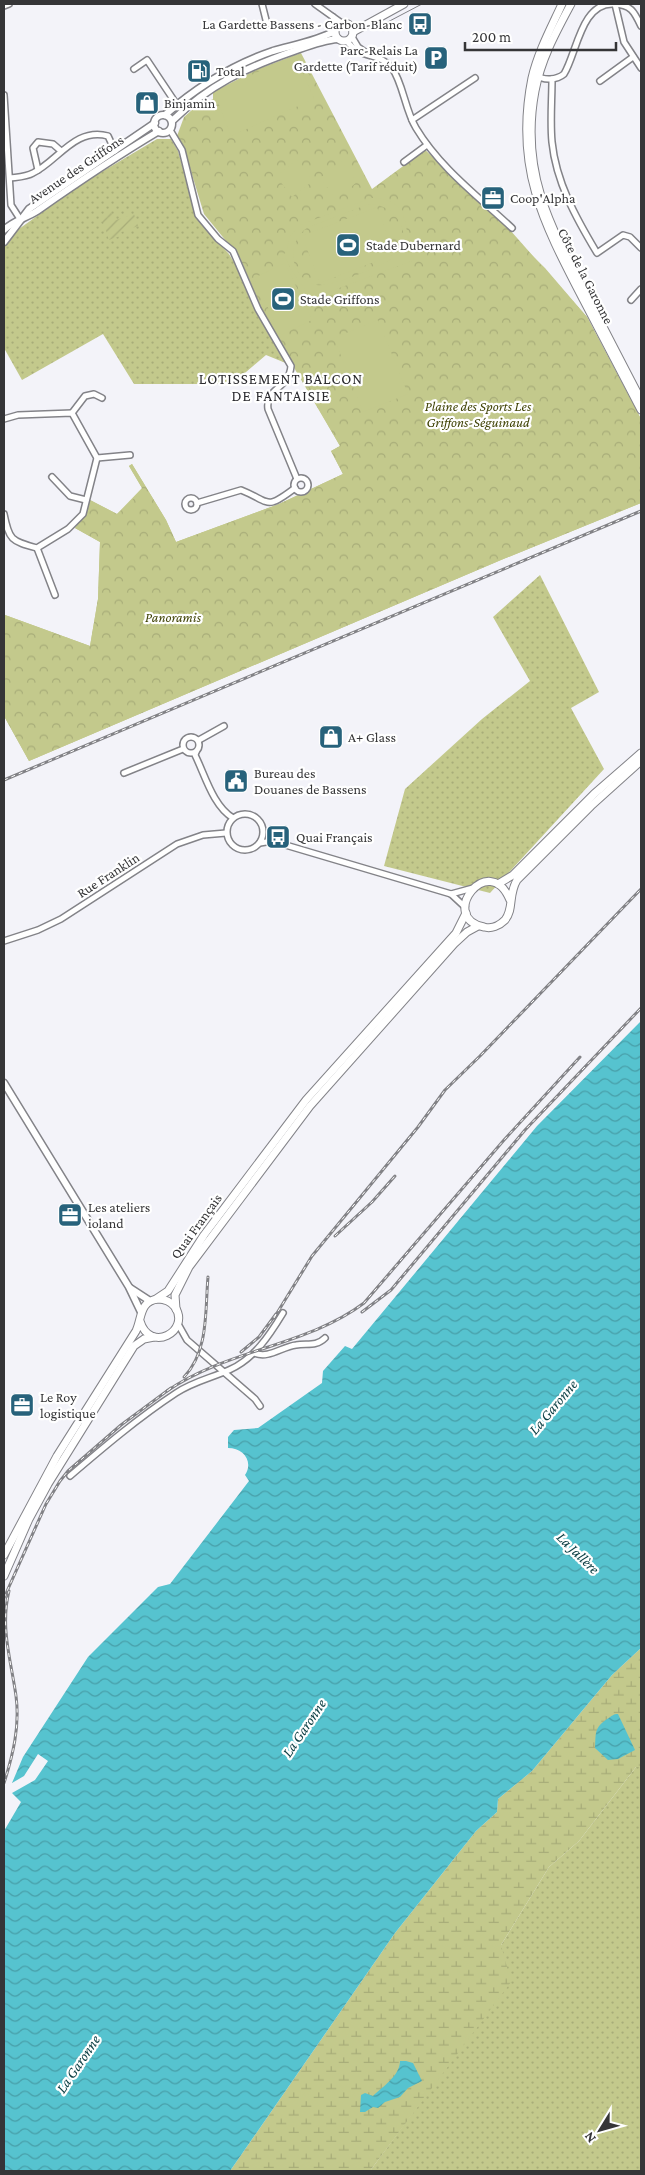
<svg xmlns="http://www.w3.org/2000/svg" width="645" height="2175" font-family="'Crimson Pro',serif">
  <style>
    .grass { fill: url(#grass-dots) }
    .wetland { fill: url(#wetland-marsh) }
    .park { fill: url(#park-crowns) }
    .garden { fill: url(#garden-furrows) }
    .pitch { fill: #c3c98c; fill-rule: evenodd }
    .water { fill: url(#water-waves) }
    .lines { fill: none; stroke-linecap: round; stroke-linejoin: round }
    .minor-casing { stroke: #838388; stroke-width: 8 }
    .tertiary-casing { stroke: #838388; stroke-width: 9 }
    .secondary-casing { stroke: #838388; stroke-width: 9 }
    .minor { stroke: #fff; stroke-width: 5 }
    .tertiary { stroke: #fff; stroke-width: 6 }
    .secondary { stroke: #fff; stroke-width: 7 }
    .tram { stroke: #828286; stroke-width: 1 }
    .rail-casing { stroke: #828286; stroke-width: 3 }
    .rail { stroke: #fff; stroke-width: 1; stroke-dasharray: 4; stroke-linecap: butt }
    .labels { text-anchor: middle; stroke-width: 4.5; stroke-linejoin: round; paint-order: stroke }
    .poi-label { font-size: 14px; fill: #353537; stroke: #fff; text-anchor: start }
    .street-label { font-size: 14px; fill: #353537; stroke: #fff }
    .park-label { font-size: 14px; font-style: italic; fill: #3f4204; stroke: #fff }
    .neighbourhood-label { font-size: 15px; letter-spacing: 1px; fill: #2b2b2f; stroke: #fff }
    .water-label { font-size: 15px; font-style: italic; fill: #0e4146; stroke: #fff }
  </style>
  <defs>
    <pattern id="grass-dots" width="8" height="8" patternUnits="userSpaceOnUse" patternTransform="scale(1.25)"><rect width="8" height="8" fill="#c3c98c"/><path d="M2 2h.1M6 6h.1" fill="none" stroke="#a8ad79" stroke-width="1.8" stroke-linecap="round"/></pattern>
    <pattern id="wetland-marsh" width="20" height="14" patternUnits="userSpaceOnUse" patternTransform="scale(1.25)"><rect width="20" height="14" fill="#c3c98c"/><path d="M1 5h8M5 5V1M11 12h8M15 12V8" fill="none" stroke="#a8ad79"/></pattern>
    <pattern id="park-crowns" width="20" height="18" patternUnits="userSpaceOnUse" patternTransform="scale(1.25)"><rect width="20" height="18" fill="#c3c98c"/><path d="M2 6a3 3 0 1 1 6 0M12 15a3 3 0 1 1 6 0" fill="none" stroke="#a8ad79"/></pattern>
    <pattern id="garden-furrows" width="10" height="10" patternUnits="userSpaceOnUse" patternTransform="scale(1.25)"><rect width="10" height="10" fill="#c3c98c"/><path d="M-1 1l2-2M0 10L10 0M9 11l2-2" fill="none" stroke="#a8ad79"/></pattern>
    <pattern id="water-waves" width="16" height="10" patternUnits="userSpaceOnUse" patternTransform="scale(1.25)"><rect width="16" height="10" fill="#56c3cf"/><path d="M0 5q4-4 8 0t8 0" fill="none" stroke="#489fa9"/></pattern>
  </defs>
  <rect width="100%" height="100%" fill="#f3f3f9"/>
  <g class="grass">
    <polygon points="157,139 171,139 178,151 197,219 229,254 283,344 425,150 545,268 587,317 641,419 641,503 501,560 29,761 4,716 4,617 5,615 90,646 98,599 100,542 75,528 84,515 90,500 117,514 142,488 129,466 132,464 166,520 176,542 279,504 343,474 331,451 340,446 293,366 266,355 232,384 134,384 103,334 22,380 4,348 5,239 83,183"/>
    <polygon points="540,575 599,692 571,708 604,769 490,893 384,866 405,789 482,719 530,681 493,617"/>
    <polygon points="636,1767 641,1767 641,2171 370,2171 436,2081 501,1945 549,1867 579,1841"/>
  </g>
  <polygon class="wetland" points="641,1648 641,1767 636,1767 579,1841 549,1867 501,1945 511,1982 370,2171 230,2171 395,1933 476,1831 497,1812 498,1799 532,1771 612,1675"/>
  <polygon class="park" points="301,53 372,189 425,150 510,230 587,317 641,419 641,503 501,560 29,761 4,716 4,617 5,615 90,646 98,599 100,542 75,528 84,515 90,500 117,514 141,492 142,488 129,466 132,464 166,520 176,542 279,504 343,474 331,451 340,446 263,312 240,258 204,214 183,145 177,136 184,117 201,102 205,103 213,99 213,92 258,69"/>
  <polygon class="garden" points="110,211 116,220 134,214 138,226 121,232 122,235 109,240 101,215"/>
  <g class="pitch">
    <polygon points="295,55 314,99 231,136 214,92"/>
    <polygon points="297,160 313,181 292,197 276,176"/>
    <polygon points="341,161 357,182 336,199 320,178"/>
    <path d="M371 198C415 198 402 234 414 260L310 299C304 284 291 275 286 258L280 259 279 255 286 253 290 236 300 225ZM374 204C389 207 400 216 403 231 404 239 403 247 399 253 392 263 329 288 317 285 290 279 285 243 307 228L366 205Z"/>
    <polygon points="377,207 395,254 320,283 302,236"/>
    <polygon points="285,263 312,320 281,335 254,278"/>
    <polygon points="378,320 408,394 363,412 334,338"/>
  </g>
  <g class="water">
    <path d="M641 1021V1648L612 1675 532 1771 498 1799 497 1812 476 1831 395 1933 230 2171H4V1831L21 1802 12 1793 35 1780 48 1761 38 1754 24 1776 12 1783 23 1757 88 1657 158 1587 170 1584 249 1481 245 1475C254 1461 243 1448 228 1448V1437L234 1430 258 1428 322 1383 323 1371 345 1346 352 1349 537 1126Z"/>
    <path d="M618 1714 635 1750 618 1759 608 1760 595 1748C596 1733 594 1728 607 1719 612 1716 613 1714 618 1714Z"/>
    <path d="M400 2061H406L413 2063 422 2081 408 2088 400 2097 385 2102 378 2108 373 2107 365 2112H360L361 2095 365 2093 373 2096C382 2087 400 2076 400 2061Z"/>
  </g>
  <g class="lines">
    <defs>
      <g id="minor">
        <polyline points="262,4 267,24"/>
        <polyline points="315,4 343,24"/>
        <polyline points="615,4 624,42 641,68"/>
        <polyline points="4,6 9,4"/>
        <polyline points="333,17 338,26"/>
        <polyline points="352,37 358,47 368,54"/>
        <path d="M347 41C360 60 380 52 392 68 403 83 405 110 416 128 440 168 479 197 512 228"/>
        <polyline points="134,69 147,60 177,105"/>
        <path d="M537 75C543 81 557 80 564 74 577 53 581 2 614 4 631 5 634 11 641 26"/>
        <path d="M552 79C552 100 550 121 552 142 556 182 576 218 597 253L623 235 630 237 641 248"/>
        <polyline points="600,81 633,57"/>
        <polyline points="4,95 11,205 20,219"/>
        <polyline points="412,120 475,78"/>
        <path d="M170 130 182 150 198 215 218 239 233 251 258 309 291 366C289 390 265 387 268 409L297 479"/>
        <polyline points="404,162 427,145"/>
        <polyline points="38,170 33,148 38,142 53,144 61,151"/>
        <path d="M10 178C17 177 26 177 33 173 58 161 75 127 108 136L115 151"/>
        <polyline points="631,300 641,289"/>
        <polyline points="72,413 85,396 94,394 102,398"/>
        <path d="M4 419 18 415 72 413 97 458 83 514 68 529 37 548C11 541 9 540 4 514"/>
        <polyline points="97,458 130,455"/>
        <polyline points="52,477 70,496 86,500"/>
        <circle cx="301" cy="485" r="7"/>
        <circle cx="191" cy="504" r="6"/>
        <path d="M197 503 241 490C271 502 265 511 295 488"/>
        <polyline points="37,548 55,595"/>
        <circle cx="191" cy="745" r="8"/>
        <polyline points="199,740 224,726"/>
        <path d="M196 752 195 755C205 775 213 806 233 818"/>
        <polyline points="124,773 183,749"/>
        <circle cx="245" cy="832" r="18"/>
        <polyline points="260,843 272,841 451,894 465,907"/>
        <polyline points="451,894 473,888"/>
        <polyline points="4,941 38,930 61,919 177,844 203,835 226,833"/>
        <polyline points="178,1324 187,1340 255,1399 260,1406"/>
        <path d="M254 1353C269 1359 281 1347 296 1345 307 1343 316 1347 325 1338"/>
        <path d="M70 1476C104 1447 138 1418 176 1393 192 1382 211 1378 229 1370 254 1359 269 1336 283 1313"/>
      </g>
      <g id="tertiary">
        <path d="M165 115C198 86 232 65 273 51 294 45 317 41 335 31"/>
        <circle cx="163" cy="124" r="9"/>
        <path d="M172 121C209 85 245 68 294 51 308 46 323 40 338 39"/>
        <path d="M4 230C13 221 26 218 37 211 77 183 117 156 159 131"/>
        <polyline points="4,242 29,209 155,123"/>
        <polyline points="4,1083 129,1287 141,1312"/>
        <polyline points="130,1288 150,1301"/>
      </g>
      <g id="secondary">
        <path d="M562 4C551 28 538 52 532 78 514 167 543 222 583 299 602 336 622 373 641 410"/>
        <path d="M571 4C556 32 541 59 535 91 520 170 549 225 585 292 604 328 622 364 641 400"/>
        <circle cx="344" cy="32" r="9"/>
        <polyline points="353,32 404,4"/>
        <polyline points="498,884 513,875 594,794 641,753"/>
        <path d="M510 900C489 849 437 918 484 927 491 929 499 926 505 920 514 909 508 895 517 880L591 806 641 761"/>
        <polyline points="156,1299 168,1291 204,1235 306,1100 456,933 466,913"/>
        <polyline points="176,1309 175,1295 189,1267 310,1106 454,944 467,932 478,926"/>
        <path d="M4 1555 57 1456 136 1331C142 1319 139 1301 158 1299 165 1299 171 1302 175 1307 191 1331 150 1354 140 1321"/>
        <polyline points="4,1576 29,1519 48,1484 134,1346 144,1339 154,1337"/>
      </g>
    </defs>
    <use href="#minor" class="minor-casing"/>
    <use href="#tertiary" class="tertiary-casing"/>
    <use href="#secondary" class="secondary-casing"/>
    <use href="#minor" class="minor"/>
    <use href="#tertiary" class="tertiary"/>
    <use href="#secondary" class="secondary"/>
    <polyline class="tram" points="382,25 422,4"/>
    <defs>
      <g id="rail">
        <polyline points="4,780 641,511"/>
        <polyline points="335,1236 372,1202 395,1176"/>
        <polyline points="362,1312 391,1290 525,1130 641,1008"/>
        <polyline points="274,1318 312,1256 418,1127 445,1090 480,1056 641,889"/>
        <polyline points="241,1352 259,1337 276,1314"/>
        <path d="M184 1377C209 1351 205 1310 208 1277"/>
        <path d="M167 1391C228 1349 307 1346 364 1303L504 1140 580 1057"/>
        <polyline points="4,1598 46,1504 60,1481 68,1471 121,1425 171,1388"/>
        <path d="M4 1783C13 1755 20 1726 16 1696 11 1660 0 1628 9 1591"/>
      </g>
    </defs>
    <use href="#rail" class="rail-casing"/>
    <use href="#rail" class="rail"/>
  </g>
  <defs>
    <symbol id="bus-square" viewBox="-11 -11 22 22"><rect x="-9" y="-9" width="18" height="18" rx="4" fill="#27627b" stroke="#fff"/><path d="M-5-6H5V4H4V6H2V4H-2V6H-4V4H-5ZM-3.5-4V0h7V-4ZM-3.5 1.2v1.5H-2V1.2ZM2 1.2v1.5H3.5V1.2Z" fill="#fff"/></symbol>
    <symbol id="parking-square" viewBox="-11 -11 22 22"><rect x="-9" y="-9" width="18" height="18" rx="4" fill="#27627b" stroke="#fff"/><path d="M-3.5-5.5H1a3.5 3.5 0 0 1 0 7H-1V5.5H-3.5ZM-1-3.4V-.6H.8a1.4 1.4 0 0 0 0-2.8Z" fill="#fff"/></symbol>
    <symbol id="fuel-square" viewBox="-11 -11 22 22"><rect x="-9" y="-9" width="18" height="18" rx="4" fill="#27627b" stroke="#fff"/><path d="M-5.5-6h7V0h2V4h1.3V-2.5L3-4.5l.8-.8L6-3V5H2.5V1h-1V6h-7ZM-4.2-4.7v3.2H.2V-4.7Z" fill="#fff"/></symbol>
    <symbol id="shop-square" viewBox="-11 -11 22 22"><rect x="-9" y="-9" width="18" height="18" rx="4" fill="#27627b" stroke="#fff"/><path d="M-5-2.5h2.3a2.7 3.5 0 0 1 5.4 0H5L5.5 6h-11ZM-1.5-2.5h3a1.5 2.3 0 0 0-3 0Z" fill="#fff"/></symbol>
    <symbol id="office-square" viewBox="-11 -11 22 22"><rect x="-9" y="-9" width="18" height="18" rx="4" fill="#27627b" stroke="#fff"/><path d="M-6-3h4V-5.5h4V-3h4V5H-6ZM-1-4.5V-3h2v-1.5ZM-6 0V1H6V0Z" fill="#fff"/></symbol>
    <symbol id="stadium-square" viewBox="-11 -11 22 22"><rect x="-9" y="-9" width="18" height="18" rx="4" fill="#27627b" stroke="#fff"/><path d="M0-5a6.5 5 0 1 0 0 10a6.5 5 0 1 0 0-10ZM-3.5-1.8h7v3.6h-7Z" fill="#fff"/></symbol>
    <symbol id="civic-square" viewBox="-11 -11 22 22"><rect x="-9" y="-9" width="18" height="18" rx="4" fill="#27627b" stroke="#fff"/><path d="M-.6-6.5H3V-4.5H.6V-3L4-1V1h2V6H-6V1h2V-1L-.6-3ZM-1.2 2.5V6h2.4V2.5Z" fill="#fff"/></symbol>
  </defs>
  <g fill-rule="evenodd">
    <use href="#bus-square" x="406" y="10" width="28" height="28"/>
    <use href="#parking-square" x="422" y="44" width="28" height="28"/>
    <use href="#fuel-square" x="185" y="57" width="28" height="28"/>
    <use href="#shop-square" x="133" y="89" width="28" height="28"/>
    <use href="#office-square" x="479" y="184" width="28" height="28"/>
    <use href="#stadium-square" x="334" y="231" width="28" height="28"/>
    <use href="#stadium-square" x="269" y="285" width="28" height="28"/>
    <use href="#shop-square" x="317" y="723" width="28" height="28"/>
    <use href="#civic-square" x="222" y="767" width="28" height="28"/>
    <use href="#bus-square" x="264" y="823" width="28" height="28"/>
    <use href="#office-square" x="56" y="1201" width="28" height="28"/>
    <use href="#office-square" x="8" y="1391" width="28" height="28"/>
  </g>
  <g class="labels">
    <g class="poi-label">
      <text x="402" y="29" text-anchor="end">La Gardette Bassens - Carbon-Blanc</text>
      <text x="418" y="55" text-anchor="end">Parc-Relais La<tspan x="418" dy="16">Gardette (Tarif réduit)</tspan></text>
      <text x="216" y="76">Total</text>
      <text x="164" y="108">Binjamin</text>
      <text x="510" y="203">Coop'Alpha</text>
      <text x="366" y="250">Stade Dubernard</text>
      <text x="300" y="304">Stade Griffons</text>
      <text x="348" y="742">A+ Glass</text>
      <text x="254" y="778">Bureau des<tspan x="254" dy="16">Douanes de Bassens</tspan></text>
      <text x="296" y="842">Quai Français</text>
      <text x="88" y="1212">Les ateliers<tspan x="88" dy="16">ioland</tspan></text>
      <text x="40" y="1402">Le Roy<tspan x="40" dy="16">logistique</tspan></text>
    </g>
    <g class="street-label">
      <text transform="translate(76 169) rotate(-34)" y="5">Avenue des Griffons</text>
      <text transform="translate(586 276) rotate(63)" y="5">Côte de la Garonne</text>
      <text transform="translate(108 875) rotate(-33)" y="5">Rue Franklin</text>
      <text transform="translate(196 1226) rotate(-54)" y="5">Quai Français</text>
    </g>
    <g class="park-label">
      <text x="478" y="411">Plaine des Sports Les<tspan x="478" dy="16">Griffons-Séguinaud</tspan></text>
      <text x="173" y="622">Panoramis</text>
    </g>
    <g class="neighbourhood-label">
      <text x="281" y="384">LOTISSEMENT BALCON<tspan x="281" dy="17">DE FANTAISIE</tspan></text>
    </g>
    <g class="water-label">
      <text transform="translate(553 1407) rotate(-50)" y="5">La Garonne</text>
      <text transform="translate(578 1553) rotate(44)" y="5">La Jallère</text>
      <text transform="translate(304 1728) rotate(-56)" y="5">La Garonne</text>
      <text transform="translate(78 2064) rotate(-56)" y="5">La Garonne</text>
    </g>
  </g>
  <rect width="645" height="2175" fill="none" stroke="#353537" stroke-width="10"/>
  <g transform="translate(600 2130) rotate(233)" stroke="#ffffff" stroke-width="4" paint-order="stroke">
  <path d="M0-4L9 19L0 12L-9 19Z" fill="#353537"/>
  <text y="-8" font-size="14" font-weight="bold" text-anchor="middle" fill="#353537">N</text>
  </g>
  <path d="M465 42v8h151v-8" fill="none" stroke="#353537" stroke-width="2.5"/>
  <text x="472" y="42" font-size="15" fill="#353537" stroke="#ffffff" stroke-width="4" paint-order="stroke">200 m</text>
</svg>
